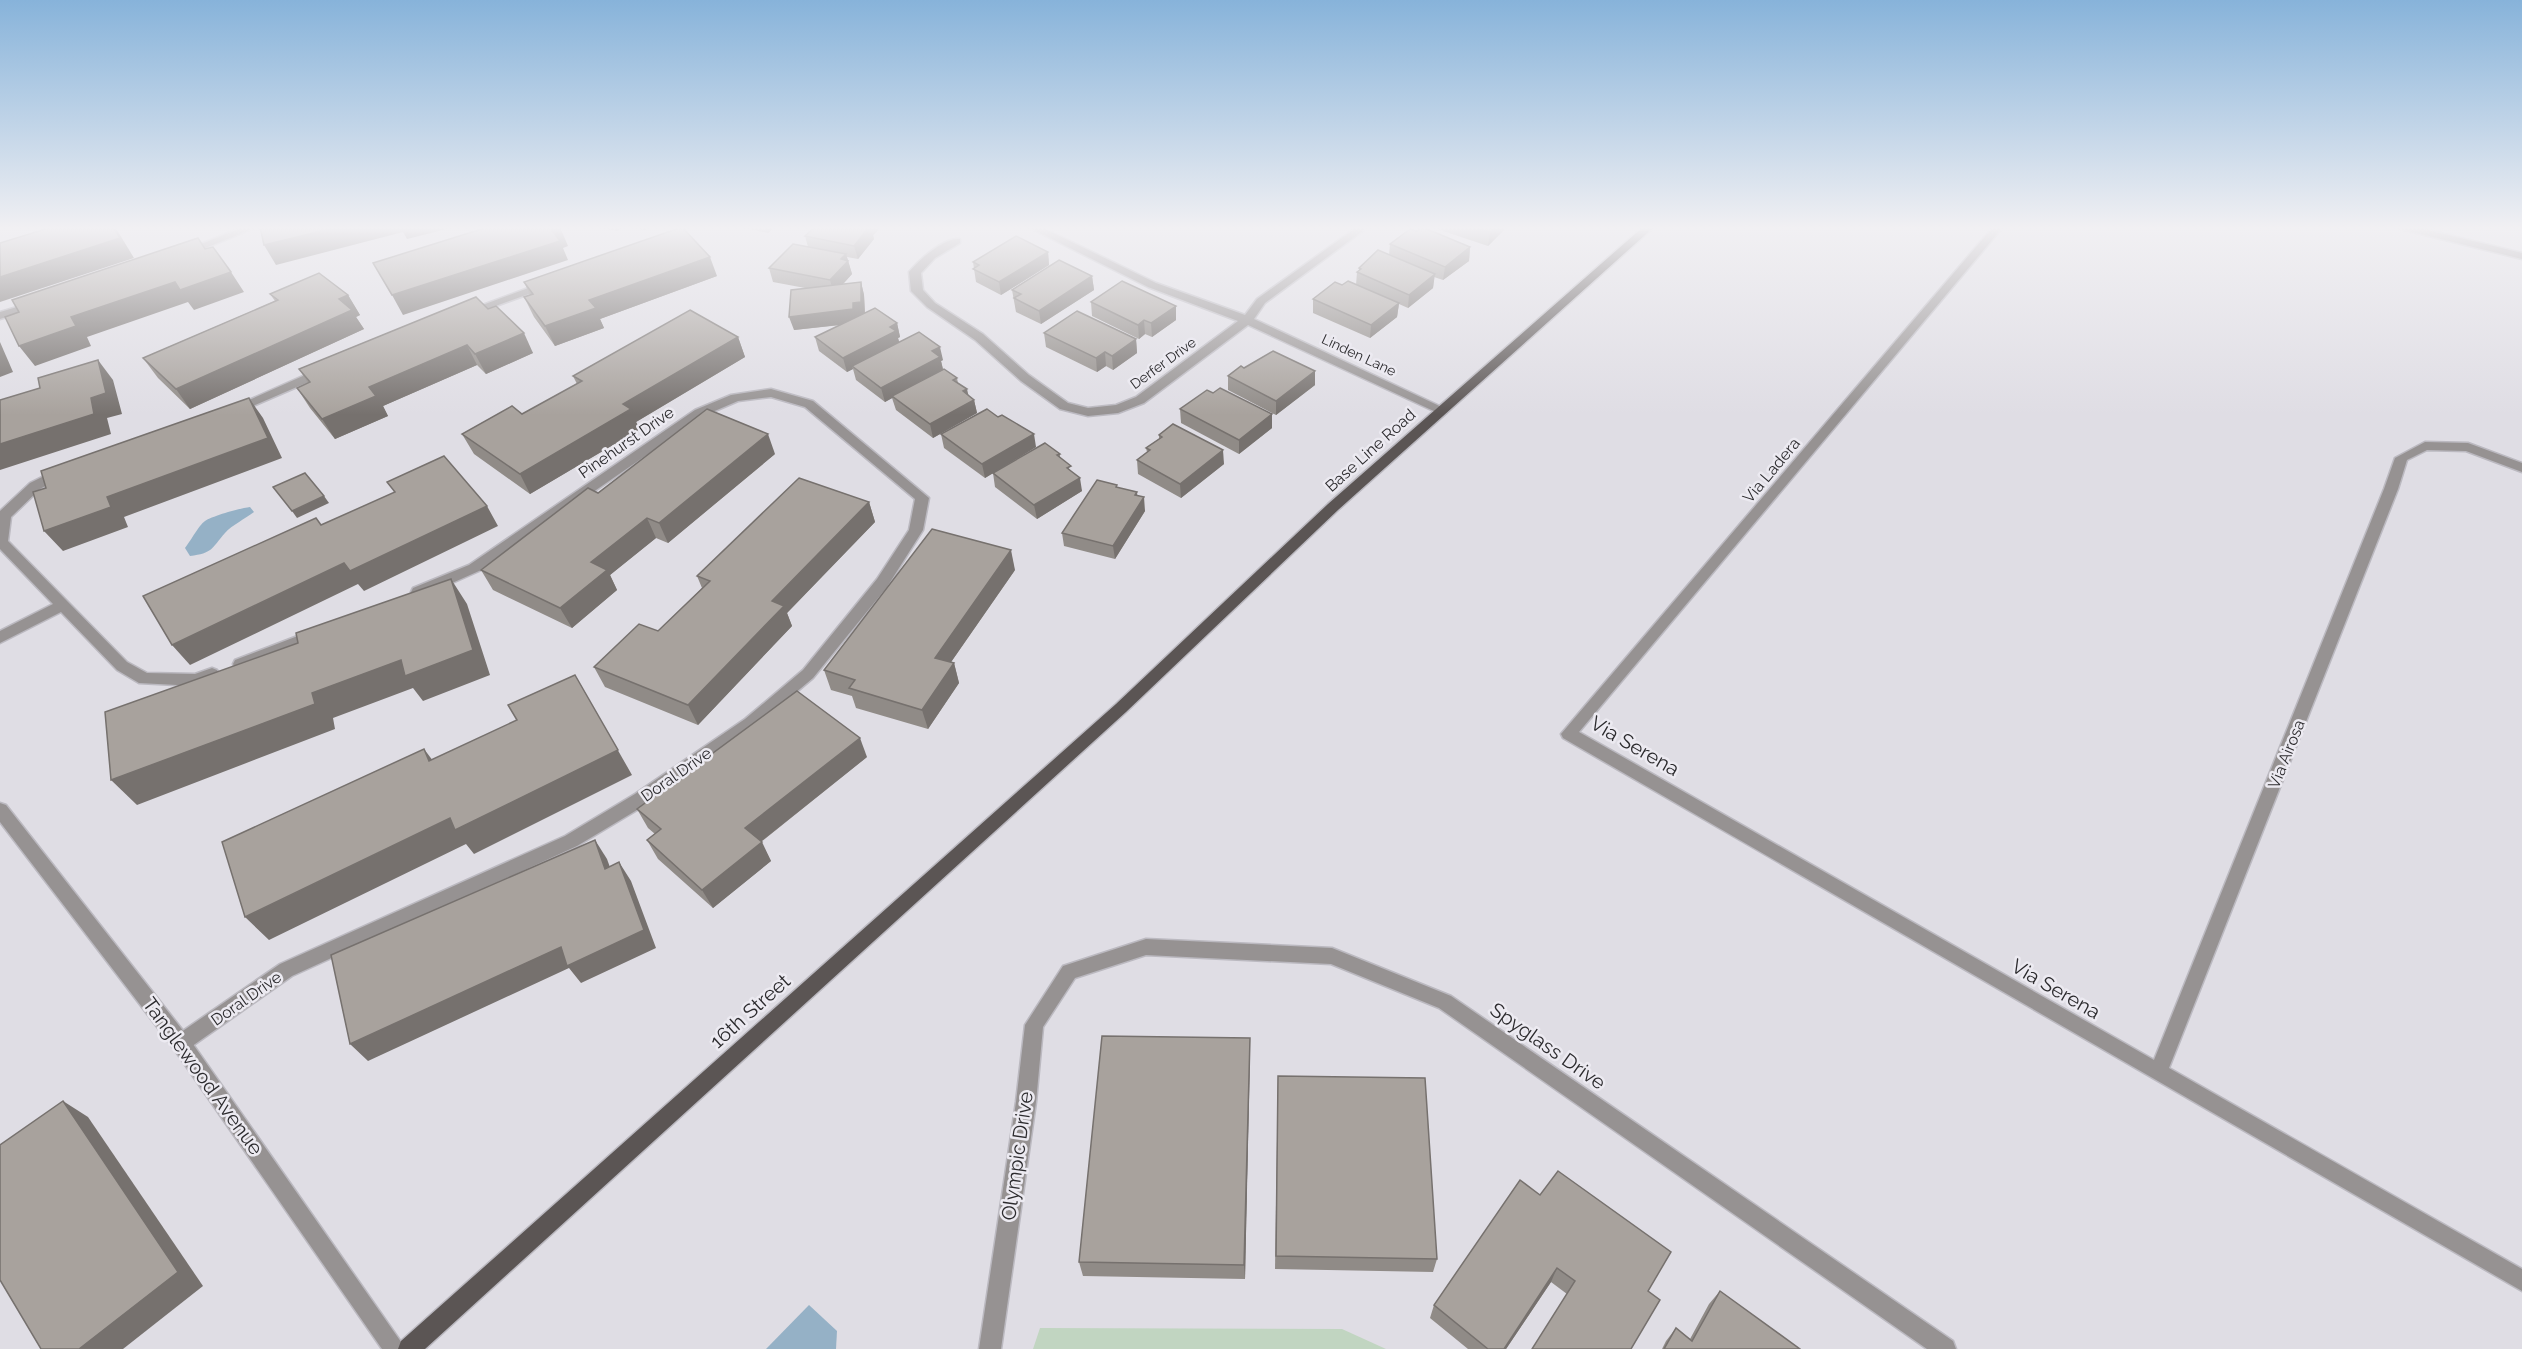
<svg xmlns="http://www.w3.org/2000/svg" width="2522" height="1349" font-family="Raleway,sans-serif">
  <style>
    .green { fill: #c1d5c1 }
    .water { fill: #95b1c6 }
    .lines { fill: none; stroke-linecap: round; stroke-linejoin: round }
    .minor-casing { stroke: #bbb9c0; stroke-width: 3 }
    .tertiary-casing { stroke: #bbb9c0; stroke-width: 3 }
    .primary-casing { stroke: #bbb9c0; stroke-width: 3 }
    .minor { fill: #969292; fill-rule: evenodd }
    .tertiary { fill: #969292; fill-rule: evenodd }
    .primary { fill: #5b5554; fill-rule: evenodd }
    .wall { fill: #908b87 }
    .shaded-wall { fill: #76716e }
    .building { fill: #a8a29d; stroke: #76716e; stroke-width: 1.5 }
    .labels { text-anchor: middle; stroke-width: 5; stroke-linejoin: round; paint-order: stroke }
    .far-street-label { font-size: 14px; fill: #2c2b2e; stroke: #eceaf1 }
    .street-label { font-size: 16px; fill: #2c2b2e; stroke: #eceaf1 }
    .near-street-label { font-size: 20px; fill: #2c2b2e; stroke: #eceaf1 }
  </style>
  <rect width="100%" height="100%" fill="#dfdde4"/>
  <polygon class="green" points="1040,1328 1342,1329 1386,1349 1033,1349"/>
  <g class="water">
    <path d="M250 507 254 512C245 519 232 525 225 533 211 549 213 553 190 556L185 548C190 542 199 525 205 521 212 516 241 508 250 507Z"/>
    <polygon points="809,1305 837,1331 836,1349 766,1349"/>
  </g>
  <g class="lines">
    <defs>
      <g id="minor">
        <polygon points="243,227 257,227 188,255 180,255 179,253"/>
        <path d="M1028 227H1041L1156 283 1245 315 1257 299 1357 227H1368L1265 303 1254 319 1448 410 1446 413H1438L1248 325 1144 403 1118 413 1088 416 1060 409 1021 381 975 340 927 307 911 291 909 272C919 260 944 237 960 239V243L935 258 921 273 923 290 935 303 983 334 1029 375 1068 403 1088 408 1116 405 1136 397 1238 321 1148 287Z"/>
        <polygon points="1993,227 2003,227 1579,732 2154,1060 2384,489 2395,458 2425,442 2468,443 2522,463 2522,472 2466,451 2427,450 2407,460 2398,489 2169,1068 2522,1269 2522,1291 1563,738 1561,734"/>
        <polygon points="2399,227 2416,227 2522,253 2522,259 2400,229"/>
        <polygon points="547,281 553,284 551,286 471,315 463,315 461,313"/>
        <polygon points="37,301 41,302 41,306 0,319 0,312"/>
        <polygon points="323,367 327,368 327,374 239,412 231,412 229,409"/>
        <polygon points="771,389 813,401 929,498 923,530 887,587 813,678 755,727 647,804 577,846 292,976 188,1049 181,1052 174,1049 172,1043 174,1037 280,964 565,836 635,794 745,719 803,670 877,579 909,530 915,499 805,407 771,397 738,401 703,416 479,571 423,596 413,596 411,592 413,588 469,565 695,410 731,395"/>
        <polygon points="60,468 67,472 65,475 40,489 11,517 8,541 127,662 147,673 195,674 212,668 217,670 219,674 217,678 196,686 139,683 117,670 61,612 0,643 0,631 53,604 0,549 0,511 30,483"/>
        <polygon points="316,629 321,630 323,634 321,638 240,670 235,668 233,664 235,660"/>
        <polygon points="1146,939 1332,948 1451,996 1953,1341 1956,1349 1927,1349 1439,1008 1331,964 1146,955 1075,978 1043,1027 1036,1102 1001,1349 979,1349 1016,1102 1025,1025 1063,966"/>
      </g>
      <polygon id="tertiary" points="0,803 6,805 188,1037 406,1349 382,1349 174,1049 0,822"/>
      <polygon id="primary" points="1643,227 1654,227 1338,510 1126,712 425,1349 398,1349 401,1341 1116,704 1328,504"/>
    </defs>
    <use href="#minor" class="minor-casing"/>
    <use href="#tertiary" class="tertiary-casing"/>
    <use href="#primary" class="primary-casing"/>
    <use href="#minor" class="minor"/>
    <use href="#tertiary" class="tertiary"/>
    <use href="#primary" class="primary"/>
  </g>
  <g class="wall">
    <polygon points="595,227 622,227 617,231"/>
    <polygon points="629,227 649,227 645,230"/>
    <polygon points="739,227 775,227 768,233"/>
    <polygon points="1437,227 1507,227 1488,246 1437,229"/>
    <polygon points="878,230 873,235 874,239 858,259 847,257 852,274 843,284 861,282 864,295 865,313 897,323 900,337 898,338 899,342 943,360 941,361 943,369 957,378 958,383 968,395 974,400 977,413 933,438 896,410 892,398 885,402 856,380 853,369 847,372 819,351 815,337 841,325 794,330 805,288 773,282 769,268 808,247 805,236"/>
    <polygon points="1417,231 1470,247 1469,261 1443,280 1434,277 1433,288 1408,308 1399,304 1397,317 1370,338 1313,313 1313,299 1342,285 1356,285 1357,272 1359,271 1359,268 1389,255 1390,244"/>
    <polygon points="1048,252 1049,265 1001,295 976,282 973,262"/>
    <polygon points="717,276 600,319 604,328 555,346 534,317 524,297 530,295 524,282"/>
    <polygon points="1092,276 1094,290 1041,324 1016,312 1012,290"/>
    <polygon points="270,294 348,295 360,315 356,317 364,329 190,409 158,378 143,358 275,301"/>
    <polygon points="476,297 533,353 486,374 477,365 383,406 388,416 335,439 310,408 297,388 308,383 299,369"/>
    <polygon points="1091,302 1176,306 1176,320 1152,337 1145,334 1139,339 1092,316"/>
    <polygon points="1044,333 1136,339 1137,353 1113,370 1106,366 1097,372 1046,347"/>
    <polygon points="738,337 745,357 636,422 640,429 530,494 474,454 462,434 522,414 577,384 573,376"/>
    <polygon points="1244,368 1315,385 1276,415 1228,390 1228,376"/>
    <polygon points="1213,393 1272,414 1272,428 1239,454 1181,423 1180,409"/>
    <polygon points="998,417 1036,447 985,478 944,448 941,434"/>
    <polygon points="1159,435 1224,464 1181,498 1138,474 1137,460 1147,452 1146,448 1159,439"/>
    <polygon points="775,454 668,543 656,538 610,575 617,590 572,628 493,590 481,570 598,493"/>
    <polygon points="1060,454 1060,458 1072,472 1082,491 1037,519 995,487 993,473"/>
    <polygon points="1117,485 1117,488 1137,495 1145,511 1115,559 1064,546 1062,533"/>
    <polygon points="869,502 875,522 787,613 792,626 698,725 605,687 594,667 658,631 702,588 697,576"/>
    <polygon points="1015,570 951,662 954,663 959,683 928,729 856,708 852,696 831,690 824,670"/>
    <polygon points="867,757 761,842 771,861 713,908 658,859 647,840 655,834 648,828 637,809"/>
    <polygon points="1250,1038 1245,1279 1083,1276 1079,1262"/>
    <polygon points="1278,1076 1437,1259 1433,1272 1275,1269"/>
    <polygon points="1540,1195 1671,1252 1567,1294 1551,1282 1506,1349 1468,1349 1430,1318 1434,1305"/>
    <polygon points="1720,1291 1800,1349 1662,1349 1666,1341 1676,1328 1690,1339 1709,1304"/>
  </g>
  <g class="shaded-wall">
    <polygon points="113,227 114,227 117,230 134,258 0,302 0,277"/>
    <polygon points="338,227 455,227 407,239 403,232 276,265 264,245"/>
    <polygon points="560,227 568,246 563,248 568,260 403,315 392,295 551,229"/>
    <polygon points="615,227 622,227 617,231"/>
    <polygon points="767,227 775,227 768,233"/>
    <polygon points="867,227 877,227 878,230 873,235 874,239 858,259 854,246"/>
    <polygon points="1496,227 1507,227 1488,246 1490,232"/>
    <polygon points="1470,247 1469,261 1443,280 1445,267"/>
    <polygon points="1048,252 1049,265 1001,295 999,282"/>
    <polygon points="846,254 852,274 834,294 830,280 841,259"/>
    <polygon points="710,257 717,276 600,319 604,328 555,346 545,326 589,300"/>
    <polygon points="231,272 244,292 194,310 188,302 87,337 91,346 35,366 19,346 71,317 175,282"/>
    <polygon points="1435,274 1433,288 1408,308 1409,295"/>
    <polygon points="1092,276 1094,290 1041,324 1039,311"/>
    <polygon points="861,282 864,295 865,316 856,323 794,330 789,317 853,303"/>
    <polygon points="348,295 360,315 356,317 364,329 190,409 176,389 339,299"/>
    <polygon points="1399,303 1397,317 1370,338 1371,325"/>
    <polygon points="1176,306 1176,320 1152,337 1151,323"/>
    <polygon points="1144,320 1145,334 1139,339 1138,325"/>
    <polygon points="897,323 900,337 898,338 900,345 852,366 853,369 847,372 843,358"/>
    <polygon points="524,333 533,353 486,374 475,354"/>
    <polygon points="738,337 745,357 636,422 640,429 530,494 520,474 623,404"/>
    <polygon points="1136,339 1137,353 1113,370 1112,356"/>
    <polygon points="0,342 13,372 0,377"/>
    <polygon points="467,345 477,365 383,406 388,416 335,439 322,419 369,387"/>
    <polygon points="940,347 943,360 941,361 943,370 885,402 881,388 932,351"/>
    <polygon points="1105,352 1106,366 1097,372 1096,358"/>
    <polygon points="98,360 113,380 122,414 107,418 111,434 0,470 0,444 91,398"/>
    <polygon points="1315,371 1315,385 1276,415 1276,401"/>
    <polygon points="967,389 970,402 974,400 977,413 933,438 930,424 963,391"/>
    <polygon points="249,398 263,418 282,458 124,517 128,527 63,551 44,531 107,497"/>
    <polygon points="1272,414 1272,428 1239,454 1239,440"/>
    <polygon points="768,434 775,454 668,543 659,523"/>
    <polygon points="1034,434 1036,447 985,478 982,464"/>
    <polygon points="1223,450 1224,464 1181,498 1180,484"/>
    <polygon points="1080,478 1082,491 1037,519 1034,505"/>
    <polygon points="1137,492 1138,506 1144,497 1145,511 1115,559 1113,546"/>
    <polygon points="324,496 329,503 297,518 292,511"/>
    <polygon points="869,502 875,522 787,613 792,626 698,725 688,705 772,601"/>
    <polygon points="487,506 498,526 364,591 358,584 190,665 172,645 344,563"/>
    <polygon points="647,518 656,538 610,575 617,590 572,628 560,608 591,562"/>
    <polygon points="1011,550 1015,570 940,678 935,658"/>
    <polygon points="451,579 467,604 490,675 423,701 413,688 333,718 335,729 137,805 111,780 312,693"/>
    <polygon points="954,663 959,683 928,729 922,710"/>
    <polygon points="575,675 632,775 474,854 466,844 269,940 245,917 450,818"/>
    <polygon points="860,738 867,757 754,847 745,828"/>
    <polygon points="424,749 443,774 429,761"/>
    <polygon points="595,840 607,859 617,887 605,869"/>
    <polygon points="762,842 771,861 713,908 702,890"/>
    <polygon points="619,862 631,881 656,948 581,983 569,968 368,1061 350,1044"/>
    <polygon points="1250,1038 1250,1055 1245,1279 1244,1265"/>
    <polygon points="63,1101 88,1117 203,1286 123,1349 79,1349"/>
    <polygon points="1557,1268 1551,1282 1506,1349 1504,1349"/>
  </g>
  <g class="building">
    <polygon points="52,227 113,227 120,238 0,277 0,243"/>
    <polygon points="260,227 338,227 264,245"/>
    <polygon points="488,227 559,227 551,229 560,241 392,295 373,263"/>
    <polygon points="682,227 710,257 589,300 596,308 545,326 524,297 533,294 524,282"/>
    <polygon points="815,227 869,227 854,246 805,236"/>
    <polygon points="1422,227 1470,247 1445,267 1390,244 1410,229 1417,231"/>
    <polygon points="1473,227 1496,227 1490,232"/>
    <polygon points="1016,236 1048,252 999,282 973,269 979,265 973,262"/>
    <polygon points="198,238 205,249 213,247 231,272 180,290 175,282 71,317 76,326 19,346 5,317 19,312 12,300"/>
    <polygon points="793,244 846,254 841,259 848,261 830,280 769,268"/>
    <polygon points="1378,250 1435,274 1409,295 1357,272 1361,269 1359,268"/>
    <polygon points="1059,260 1092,276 1039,311 1014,298 1021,294 1012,290"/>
    <polygon points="319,273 348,295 339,299 352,310 176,389 143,358 278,300 270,294"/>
    <polygon points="1122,281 1176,306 1151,323 1144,320 1138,325 1091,302"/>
    <polygon points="1348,281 1399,303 1371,325 1313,299 1335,282 1342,285"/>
    <polygon points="861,282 861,302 853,303 853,309 789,317 791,290"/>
    <polygon points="476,297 488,309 496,306 524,333 475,354 467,345 369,387 376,396 322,419 297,388 310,382 299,369"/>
    <polygon points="875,308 897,323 890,327 896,331 843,358 815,337"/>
    <polygon points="690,310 738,337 623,404 631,409 520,474 462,434 512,406 522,414 582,381 573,376"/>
    <polygon points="1077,311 1136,339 1112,356 1105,352 1096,358 1044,333"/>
    <polygon points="919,332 940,347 932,351 940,357 881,388 852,366"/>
    <polygon points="1273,351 1315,371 1276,401 1228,376 1241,366 1244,368"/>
    <polygon points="98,360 106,393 91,398 94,414 0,444 0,400 40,388 38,378"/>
    <polygon points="944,369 957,378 953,380 967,389 963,391 974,400 930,424 892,396"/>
    <polygon points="1220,388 1272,414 1239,440 1180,409 1207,390 1213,393"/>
    <polygon points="249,398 268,438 107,497 111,507 44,531 33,492 46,488 41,471"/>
    <polygon points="707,409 768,434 659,523 647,518 591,562 607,570 560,608 481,570 588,488 598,493"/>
    <polygon points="987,409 998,417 1002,415 1034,434 982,464 941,434"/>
    <polygon points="1173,424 1223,450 1180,484 1137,460 1150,450 1146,448 1162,437 1159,435"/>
    <polygon points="1045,443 1060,454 1057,455 1071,466 1067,468 1080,478 1034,505 993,473"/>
    <polygon points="444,456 487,506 350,571 344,563 172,645 143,596 316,518 321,525 395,492 387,482"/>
    <polygon points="305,473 324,496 292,511 273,487"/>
    <polygon points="799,478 869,502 772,601 784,606 688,705 594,667 639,624 658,631 710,581 697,576"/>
    <polygon points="1097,480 1117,485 1116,487 1137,492 1135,495 1144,497 1113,546 1062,533"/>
    <polygon points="932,529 1011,550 935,658 954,663 922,710 849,688 855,680 824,670"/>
    <polygon points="451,579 473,650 405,676 401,660 312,693 315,704 111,780 105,712 298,643 296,633"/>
    <polygon points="575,675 618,750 455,830 450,818 245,917 222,842 424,749 429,761 517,720 508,705"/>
    <polygon points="797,691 860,738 745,828 762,842 702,890 647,840 661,829 637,809"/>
    <polygon points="595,840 605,869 619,862 644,930 567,966 561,947 350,1044 331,955"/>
    <polygon points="1102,1036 1250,1038 1244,1265 1079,1262"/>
    <polygon points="1278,1076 1425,1078 1437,1259 1276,1256"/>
    <polygon points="63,1101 178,1272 79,1349 41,1349 0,1280 0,1145"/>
    <polygon points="1558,1171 1671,1252 1648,1291 1660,1300 1631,1349 1532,1349 1575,1281 1557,1268 1504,1349 1488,1349 1434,1305 1520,1180 1540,1195"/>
    <polygon points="1720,1291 1800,1349 1664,1349 1676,1328 1692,1341"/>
  </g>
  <linearGradient id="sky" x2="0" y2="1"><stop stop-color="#87b3da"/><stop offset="0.55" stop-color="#f1f0f3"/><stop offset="1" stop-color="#f1f0f3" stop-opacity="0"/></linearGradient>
  <rect width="2522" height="415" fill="url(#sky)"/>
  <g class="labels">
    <g class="far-street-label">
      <text transform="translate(1359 355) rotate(25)" y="5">Linden Lane</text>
      <text transform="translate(1163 363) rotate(-36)" y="5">Derfer Drive</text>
    </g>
    <g class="street-label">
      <text transform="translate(626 442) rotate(-35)" y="6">Pinehurst Drive</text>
      <text transform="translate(1370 450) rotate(-42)" y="6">Base Line Road</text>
      <text transform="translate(1771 470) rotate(-50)" y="6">Via Ladera</text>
      <text transform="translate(2286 754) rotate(-68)" y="6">Via Airosa</text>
      <text transform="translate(676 774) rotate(-35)" y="6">Doral Drive</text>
      <text transform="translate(246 998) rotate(-35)" y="6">Doral Drive</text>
    </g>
    <g class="near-street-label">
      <text transform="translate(1635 746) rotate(30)" y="7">Via Serena</text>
      <text transform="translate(2056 989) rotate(30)" y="7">Via Serena</text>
      <text transform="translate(750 1011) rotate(-42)" y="7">16th Street</text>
      <text transform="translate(1548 1046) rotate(35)" y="7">Spyglass Drive</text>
      <text transform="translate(203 1076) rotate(54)" y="7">Tanglewood Avenue</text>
      <text transform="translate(1017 1156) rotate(-82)" y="7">Olympic Drive</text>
    </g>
  </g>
</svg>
